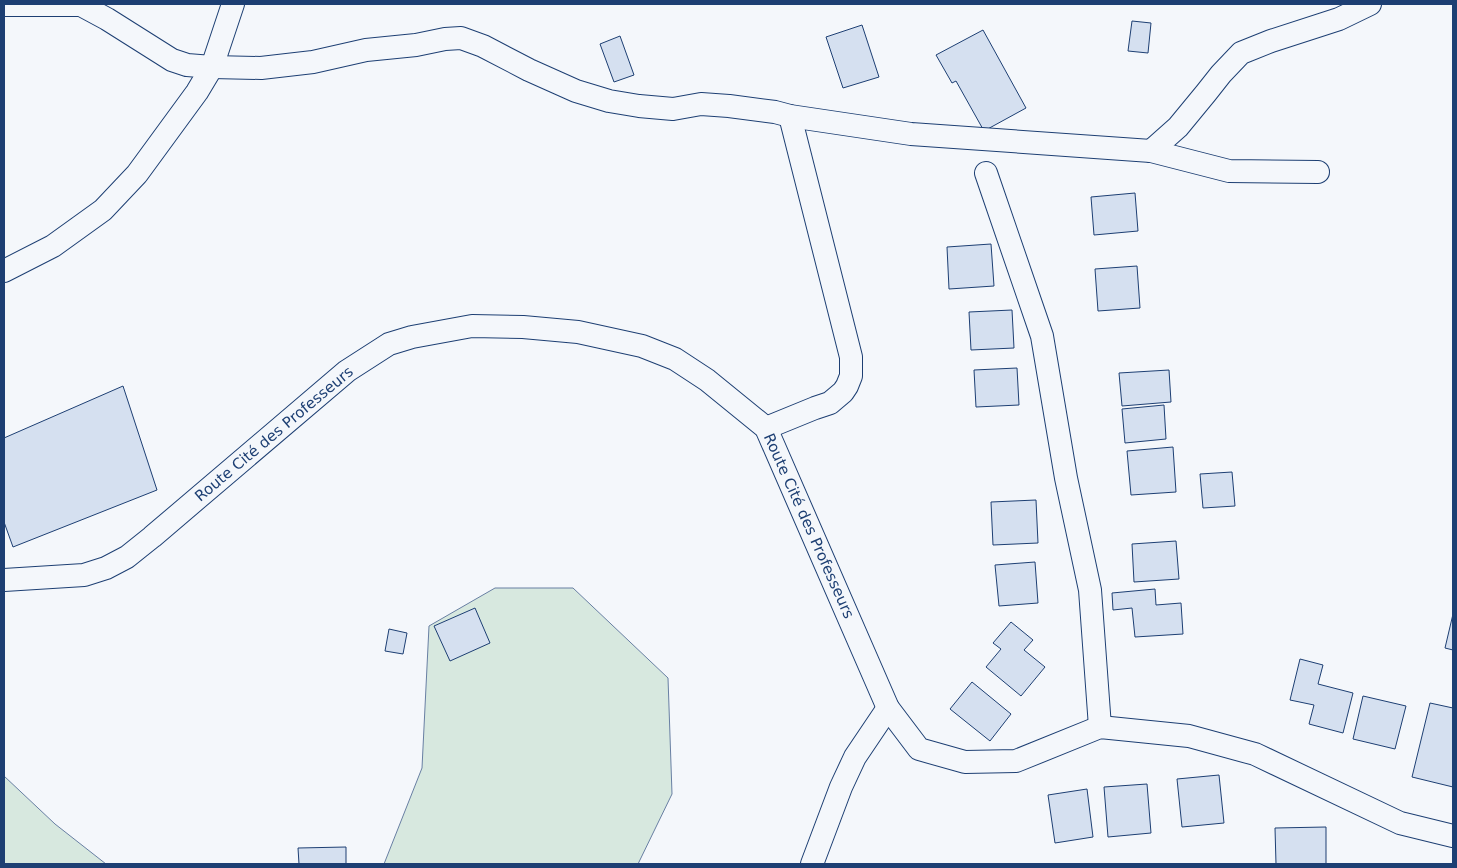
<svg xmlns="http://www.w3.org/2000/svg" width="1457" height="868" font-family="'DejaVu Sans',sans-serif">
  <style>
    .green { fill: #d7e8df; stroke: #687fa3 }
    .building { fill: #d5e0f0; stroke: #1d3f73 }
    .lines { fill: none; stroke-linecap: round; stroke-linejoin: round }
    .minor-casing { stroke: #1d3f73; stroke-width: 24 }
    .minor { stroke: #f4f7fb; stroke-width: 22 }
    .labels { text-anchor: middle; stroke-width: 4; stroke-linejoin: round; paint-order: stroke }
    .street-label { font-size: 15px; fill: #1d3f73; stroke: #f4f7fb }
  </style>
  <rect width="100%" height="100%" fill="#f4f7fb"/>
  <g class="green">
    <polygon points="495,588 573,588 668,678 672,794 638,864 384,864 422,768 429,626"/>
    <polygon points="4,776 55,824 106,864 4,864"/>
  </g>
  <g class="building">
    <polygon points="1132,21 1151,23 1148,53 1128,51"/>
    <polygon points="862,25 879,77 843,88 826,37"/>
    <polygon points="983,30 1026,108 984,131 956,81 952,83 936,55"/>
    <polygon points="620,36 634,75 614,82 600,44"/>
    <polygon points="1135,193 1138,231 1094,235 1091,197"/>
    <polygon points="991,244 994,286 949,289 947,247"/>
    <polygon points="1137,266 1140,308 1098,311 1095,269"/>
    <polygon points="1012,310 1014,348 971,350 969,312"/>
    <polygon points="1017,368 1019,405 976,407 974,370"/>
    <polygon points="1169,370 1171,402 1122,406 1119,373"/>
    <polygon points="123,386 157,490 13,547 4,522 4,438"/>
    <polygon points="1164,405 1166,439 1125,443 1122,409"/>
    <polygon points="1173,447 1176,492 1131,495 1127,451"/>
    <polygon points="1232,472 1235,506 1203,508 1200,474"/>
    <polygon points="1036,500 1038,543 993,545 991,502"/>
    <polygon points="1176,541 1179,579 1134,582 1132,544"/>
    <polygon points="1035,562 1038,603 999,606 995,565"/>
    <polygon points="1155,589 1156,605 1181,603 1183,634 1135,637 1132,608 1113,610 1112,593"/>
    <polygon points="475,608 490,643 450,661 434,626"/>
    <polygon points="1453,614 1453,650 1445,648"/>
    <polygon points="1011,622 1033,640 1024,650 1045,667 1021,696 986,667 1001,649 993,643"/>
    <polygon points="389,629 407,633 403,654 385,651"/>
    <polygon points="1300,659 1323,665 1318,684 1353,693 1343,733 1309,724 1314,705 1290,700"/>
    <polygon points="972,682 1011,714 990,741 950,709"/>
    <polygon points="1363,696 1406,706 1395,749 1353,739"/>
    <polygon points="1430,703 1453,708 1453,787 1412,777"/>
    <polygon points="1219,775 1224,823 1182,827 1177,779"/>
    <polygon points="1147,784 1151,833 1108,837 1104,787"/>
    <polygon points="1087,789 1093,837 1055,843 1048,795"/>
    <polygon points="1326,827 1326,864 1276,864 1275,828"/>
    <polygon points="346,847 346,864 299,864 298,848"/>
  </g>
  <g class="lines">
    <defs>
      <g id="minor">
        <polyline points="4,5 81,5 107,19 172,60 187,65 212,67 261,68 313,62 366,50 416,45 445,39 461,38 483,46 529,70 576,91 609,101 639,106 673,109 701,104 729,106 775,112 790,116 911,134 1151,151 1229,171 1318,172"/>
        <polyline points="1151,151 1178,127 1206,93 1221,74 1241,53 1271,41 1339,19 1370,4"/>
        <polyline points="986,173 1042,336 1066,478 1090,590 1100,727"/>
        <polyline points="4,271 53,246 103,210 137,174 197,92 212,67 233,4"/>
        <polyline points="766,428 815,408 830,403 843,392 847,386 851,376 851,357 790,116"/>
        <polyline points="4,580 84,575 106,568 127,557 152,537 347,371 389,344 412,337 472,326 523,327 578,332 642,346 675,359 707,380 766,428 888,708 919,749 965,762 1016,761 1100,727 1189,736 1255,754 1400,823 1453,836"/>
        <polyline points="812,864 841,787 855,757 888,708"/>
      </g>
    </defs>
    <use href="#minor" class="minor-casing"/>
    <use href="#minor" class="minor"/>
  </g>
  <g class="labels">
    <g class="street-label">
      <text transform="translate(274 434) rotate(-40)" y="5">Route Cité des Professeurs</text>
      <text transform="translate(809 526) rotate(66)" y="5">Route Cité des Professeurs</text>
    </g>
  </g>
  <rect width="1457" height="868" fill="none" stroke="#1d3f73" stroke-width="10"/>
</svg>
